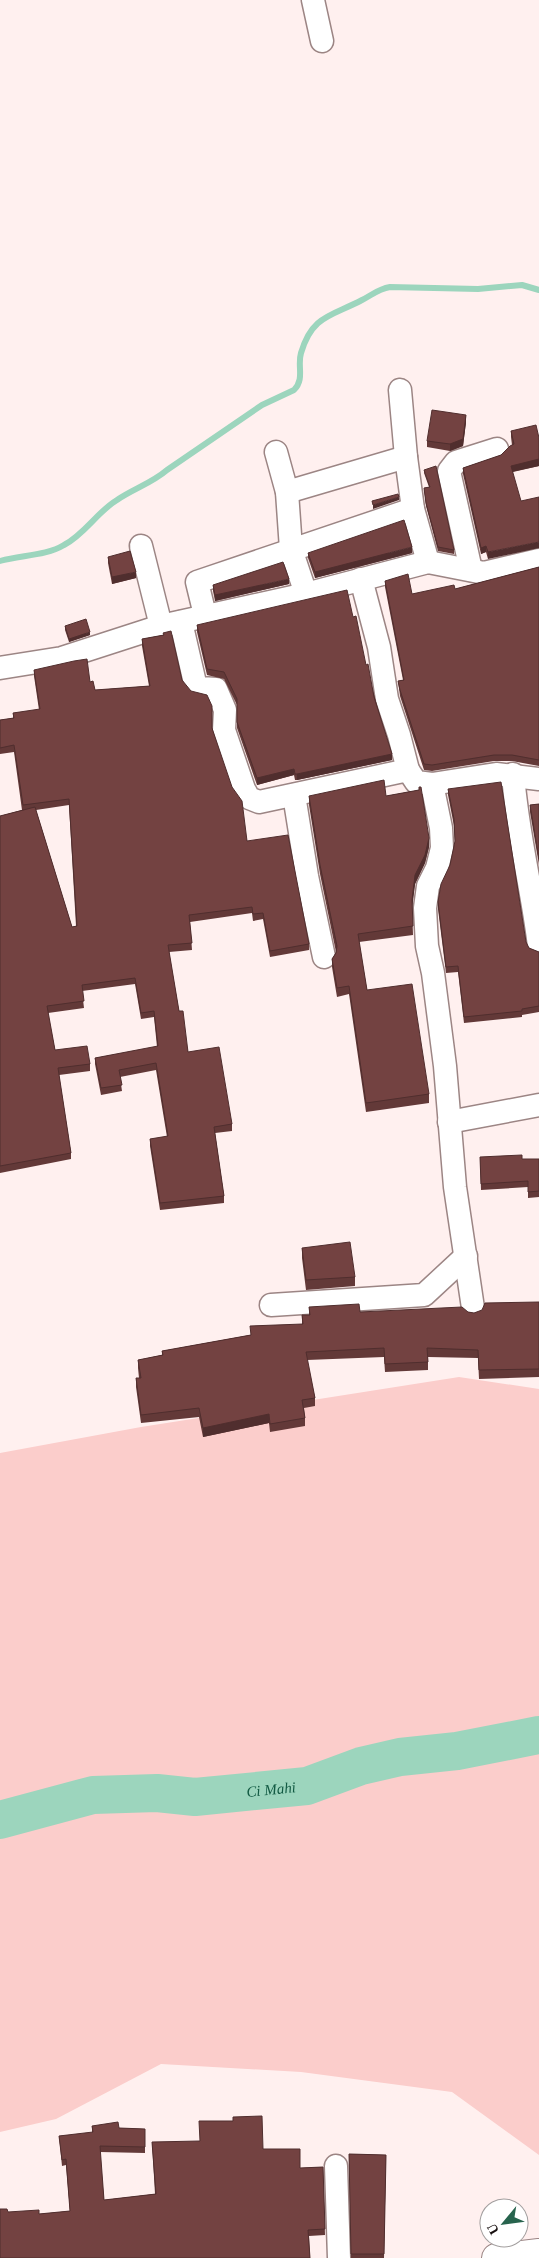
<svg xmlns="http://www.w3.org/2000/svg" width="539" height="2258" font-family="'Times New Roman',serif">
  <style>
    .green { fill: #fbcdcb }
    .lines { fill: none; stroke-linecap: round; stroke-linejoin: round }
    .stream { stroke: #9cd5bd; stroke-width: 6 }
    .river { stroke: #9cd5bd; stroke-width: 38 }
    .street-casing { stroke: #9c8584; stroke-width: 25 }
    .secondary-casing { stroke: #9c8584; stroke-width: 30 }
    .street { stroke: #fff; stroke-width: 22 }
    .secondary { stroke: #fff; stroke-width: 28 }
    .wall { fill: #633938; fill-rule: evenodd }
    .shaded-wall { fill: #502e2e }
    .building { fill: #734241; stroke: #502e2e }
    .labels { text-anchor: middle; stroke-width: 5; stroke-linejoin: round; paint-order: stroke }
    .water-label { font-size: 15px; font-style: italic; fill: #125a43; stroke: #fff }
  </style>
  <rect width="100%" height="100%" fill="#fff0ef"/>
  <polygon class="green" points="459,1377 539,1389 539,2155 452,2092 301,2072 161,2064 56,2119 0,2132 0,1453 141,1427"/>
  <g class="lines">
    <path class="stream" d="M0 561C20 555 46 556 64 545 85 534 97 512 117 500 133 489 152 483 167 470L262 405 294 390C305 379 297 366 301 353 312 315 332 316 362 300 372 295 378 289 390 287L478 289 522 285 539 290"/>
    <path class="river" id="s1" d="M0 1820 93 1795 157 1793 195 1797 307 1786 361 1766 400 1757 457 1751 539 1735"/>
    <defs>
      <g id="street">
        <polyline points="313,0 322,41"/>
        <polyline points="400,390 406,457 413,509 428,562"/>
        <polyline points="276,452 287,492 291,549 306,594"/>
        <polyline points="287,492 406,457"/>
        <polyline points="141,546 161,626"/>
        <polyline points="471,570 449,471 456,462 497,449"/>
        <polyline points="361,579 379,647 387,699 399,735 408,770"/>
        <polyline points="205,615 197,582 413,509"/>
        <polyline points="181,622 195,683 200,688 216,689 225,710 224,730 244,789 249,798 259,802 408,770 416,782 432,784 496,774 539,779"/>
        <polyline points="0,668 62,658 161,626 306,594 428,562 484,573 539,560"/>
        <path d="M513 774C517 832 532 888 539 946"/>
        <polyline points="432,784 441,828 442,848 437,868 428,886 425,908 427,946 433,973 445,1066 455,1187 473,1308"/>
        <polyline points="294,795 307,876 324,957"/>
        <polyline points="449,1122 539,1105"/>
        <polyline points="271,1305 424,1295 466,1256"/>
        <polyline points="336,2166 339,2258"/>
      </g>
      <polyline id="secondary" points="496,2258 539,2253"/>
    </defs>
    <use href="#street" class="street-casing"/>
    <use href="#secondary" class="secondary-casing"/>
    <use href="#street" class="street"/>
    <use href="#secondary" class="secondary"/>
  </g>
  <g class="wall">
    <polygon points="466,422 463,446 450,451 427,447 427,441"/>
    <polygon points="511,431 539,438 539,466 513,472 488,559 486,552 481,554 463,474 463,468 501,455 512,445 511,437"/>
    <polygon points="424,470 454,550 454,554 438,551 426,506 424,488 429,487 424,473"/>
    <polygon points="308,553 412,553 315,578 308,558"/>
    <polygon points="108,557 136,578 112,584 108,563"/>
    <polygon points="539,567 539,766 512,761 494,761 432,771 424,770 400,696 398,681 403,680 385,587 385,581 412,594 455,589"/>
    <polygon points="289,584 215,601 213,591 213,585"/>
    <polygon points="197,625 366,665 392,760 297,780 295,780 294,775 257,785 237,728 237,705 224,679 207,675 197,632"/>
    <polygon points="65,626 90,635 69,642 65,630"/>
    <path d="M163 633 182 680 212 728 247 841 309 944V950L270 957 263 919 253 921 252 913 190 922 192 950 169 952 179 1011 188 1052 232 1124V1131L215 1133 224 1196V1203L160 1210 150 1146V1139L167 1137 156 1070 120 1077 122 1091 101 1095 95 1064V1058L157 1047 154 1017 141 1019 135 984 82 991 84 1008 48 1013 55 1050 90 1064V1071L59 1075 71 1153V1159L0 1173V816L22 810 14 752 0 754V720L13 718V713L39 710 34 676V670L90 682 95 690 149 686 142 646V639L163 635ZM69 805 76 926 72 927 36 810Z"/>
    <polygon points="419,787 429,847 425,863 415,884 412,906 413,935 359,942 367,990 429,1094 429,1103 366,1112 349,994 337,997 332,967 332,959 336,952 320,874 309,805 309,796 386,796 419,790"/>
    <polygon points="448,789 529,948 539,952 539,1012 522,1015 522,1017 464,1023 458,972 446,973 438,909 438,902 450,865 455,843 454,826 448,795"/>
    <polygon points="539,804 539,865 530,812 530,805"/>
    <polygon points="480,1157 522,1159 539,1159 539,1197 528,1198 528,1187 481,1190"/>
    <polygon points="302,1248 355,1277 355,1286 306,1290 302,1258"/>
    <polygon points="539,1302 539,1377 479,1379 478,1358 428,1357 428,1370 385,1372 384,1357 307,1360 315,1398 315,1406 304,1408 305,1418 305,1426 270,1432 269,1423 203,1437 199,1417 141,1423 136,1387 136,1378 139,1378 138,1368 138,1360 162,1355 162,1351 250,1335 302,1324 302,1315 309,1315 309,1307 360,1312 468,1312 474,1313"/>
    <polygon points="92,2126 119,2128 145,2129 145,2153 100,2152 104,2200 155,2194 152,2142 263,2149 300,2168 323,2167 325,2235 309,2236 310,2258 0,2258 8,2212 39,2214 70,2211 66,2165 62,2166 59,2136 92,2133"/>
    <polygon points="349,2154 386,2155 384,2258 351,2258"/>
  </g>
  <g class="shaded-wall">
    <polygon points="466,415 466,422 463,446 450,451 450,444"/>
    <polygon points="539,459 539,466 511,472 511,466"/>
    <polygon points="399,497 399,500 373,509 373,505"/>
    <polygon points="539,542 539,548 488,559 488,552"/>
    <polygon points="486,546 486,552 481,554 481,548"/>
    <polygon points="412,547 412,553 315,578 315,572"/>
    <polygon points="136,572 136,578 112,584 112,577"/>
    <polygon points="289,579 289,584 215,601 215,595"/>
    <polygon points="90,632 90,635 69,642 69,639"/>
    <polygon points="392,754 392,760 297,780 297,774"/>
    <polygon points="294,769 294,775 257,785 257,778"/>
    <polygon points="429,838 429,847 425,863 415,884 412,909 412,900 415,875"/>
    <polygon points="269,1414 269,1423 203,1437 203,1428"/>
  </g>
  <g class="building">
    <polygon points="432,410 466,415 463,439 450,444 427,441"/>
    <polygon points="536,425 539,438 539,459 511,466 521,501 539,497 539,542 488,552 486,546 481,548 463,468 501,455 510,446 514,444 511,431"/>
    <polygon points="436,466 454,550 438,547 426,503 424,488 430,487 424,470"/>
    <polygon points="398,494 399,497 373,505 372,501"/>
    <polygon points="404,520 412,547 315,572 308,553"/>
    <polygon points="130,551 136,572 112,577 108,557"/>
    <polygon points="283,562 289,579 215,595 213,585"/>
    <polygon points="539,567 539,760 512,755 494,755 432,765 424,764 400,690 398,681 404,680 385,581 408,574 412,594 454,585 455,589"/>
    <polygon points="347,590 353,617 356,616 366,665 368,664 374,697 392,754 297,774 295,774 294,769 257,778 237,722 237,699 224,672 207,669 197,625"/>
    <polygon points="86,619 90,632 69,639 65,626"/>
    <polygon points="171,631 182,680 191,691 207,695 212,706 212,728 232,787 242,801 247,841 288,835 309,944 270,951 263,913 253,914 252,907 189,915 192,943 168,945 179,1011 183,1011 188,1052 219,1047 232,1124 214,1127 224,1196 160,1203 150,1139 168,1136 156,1063 119,1070 122,1085 101,1088 95,1058 158,1046 154,1011 141,1013 135,978 82,985 84,1001 47,1006 55,1050 87,1046 90,1064 58,1068 71,1153 0,1166 0,816 35,807 72,927 77,926 69,799 23,805 14,745 0,748 0,720 14,718 13,713 40,709 34,670 74,661 87,659 90,682 93,681 95,690 150,686 142,639 164,635 163,633"/>
    <polygon points="384,780 386,796 419,790 419,787 421,787 429,838 425,855 415,875 412,900 413,926 358,934 367,990 412,984 429,1094 366,1103 349,986 337,988 332,959 336,953 337,946 320,865 309,796"/>
    <polygon points="501,782 526,942 529,948 539,952 539,1006 522,1009 522,1011 464,1017 458,966 446,967 438,902 441,884 450,865 455,841 454,819 448,789"/>
    <polygon points="539,804 539,859 530,805"/>
    <polygon points="522,1155 522,1159 539,1159 539,1191 528,1192 528,1181 481,1184 480,1157"/>
    <polygon points="350,1242 355,1277 306,1280 302,1248"/>
    <polygon points="539,1302 539,1369 479,1370 478,1350 427,1348 428,1362 385,1364 384,1348 306,1352 315,1398 302,1400 305,1418 270,1424 269,1414 203,1428 199,1408 141,1415 136,1378 141,1378 138,1360 163,1355 162,1351 251,1335 250,1326 303,1324 302,1315 310,1315 309,1307 359,1304 360,1312 462,1307 468,1312 474,1313 482,1310 485,1303"/>
    <polygon points="262,2116 263,2149 300,2149 300,2168 323,2167 325,2229 308,2230 310,2258 0,2258 0,2209 7,2209 8,2212 39,2210 39,2214 70,2211 66,2159 62,2160 59,2136 93,2132 92,2126 118,2122 119,2128 145,2129 145,2147 100,2146 104,2200 156,2194 152,2142 200,2141 199,2121 233,2121 233,2117"/>
    <polygon points="349,2154 386,2155 384,2254 351,2254"/>
  </g>
  <g class="labels">
    <g class="water-label">
      <text dy="5" stroke="none"><textPath href="#s1" startOffset="275">Ci Mahi</textPath></text>
    </g>
  </g>
  <g transform="translate(504 2223) rotate(241)"><circle r="24" fill="#ffffff" stroke="#a39f9f"/>
  <path d="M0-4L9 19L0 12L-9 19Z" fill="#27634d"/>
  <text y="-8" font-size="14" font-weight="bold" text-anchor="middle" fill="#181010">U</text>
  </g>
</svg>
